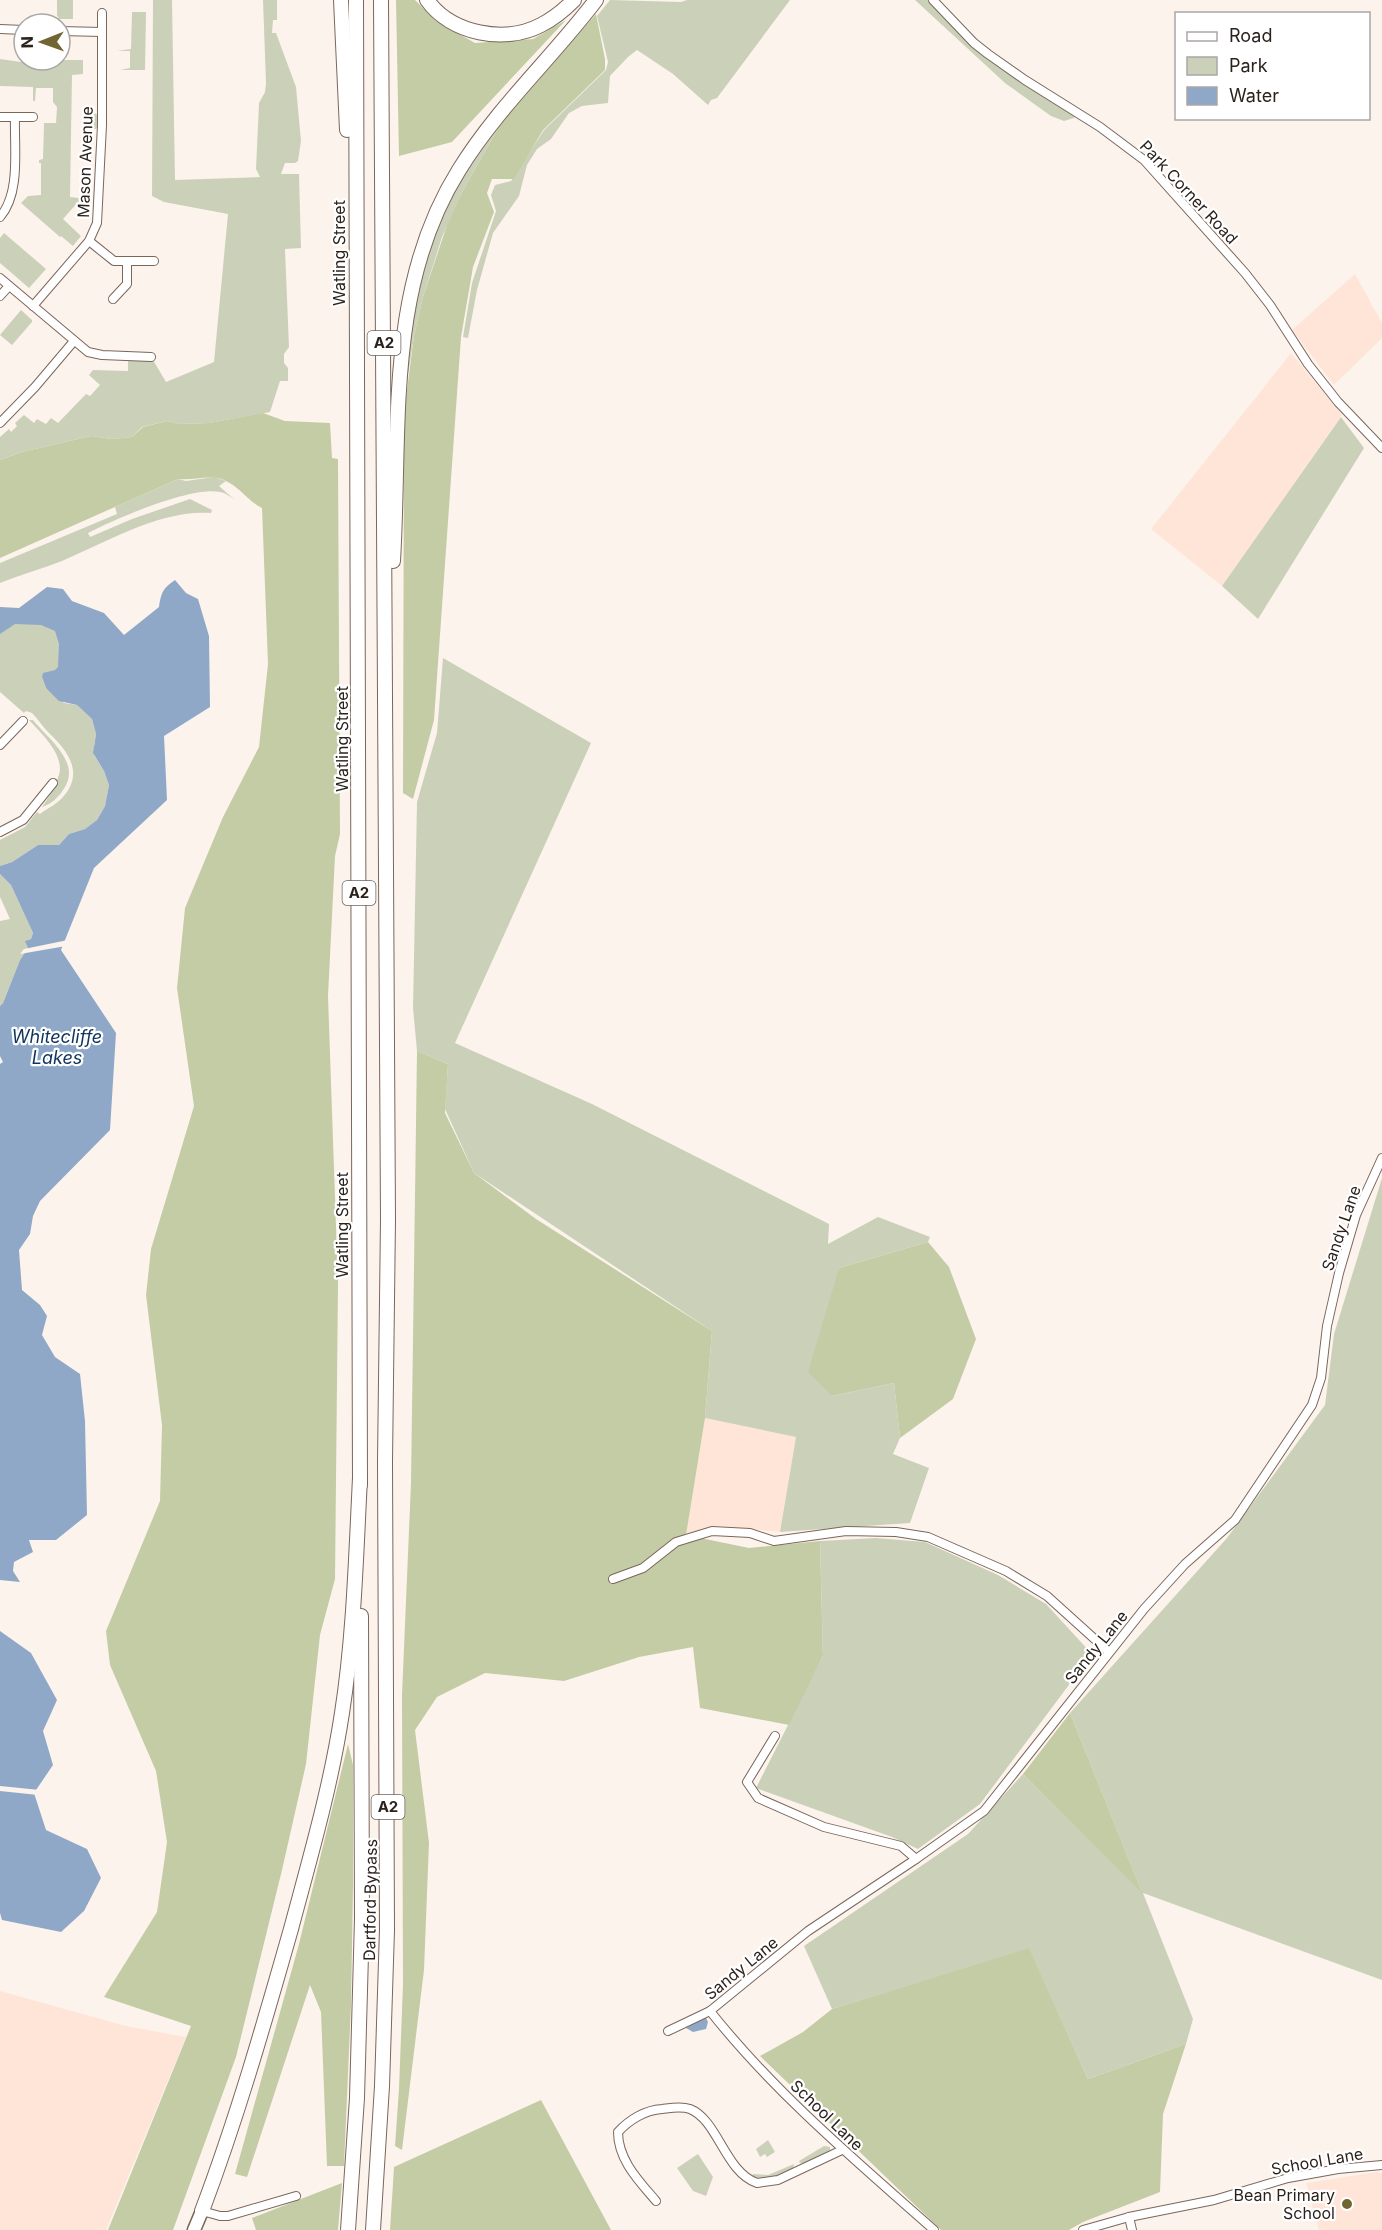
<svg xmlns="http://www.w3.org/2000/svg" width="1382" height="2230" font-family="Inter,sans-serif">
  <style>
    .built { fill: #ffe5d7 }
    .green { fill: #cbd1b8 }
    .forest { fill: #c4cca5 }
    .water { fill: #90a8c8 }
    .pier { fill: #fdf3ed }
    .lines { fill: none; stroke-linecap: round; stroke-linejoin: round }
    .street-casing { stroke: #7b665a; stroke-width: 10 }
    .primary-casing { stroke: #7b665a; stroke-width: 15 }
    .highway-casing { stroke: #7b665a; stroke-width: 16 }
    .street { stroke: #fff; stroke-width: 8 }
    .primary { stroke: #fff; stroke-width: 12 }
    .highway { stroke: #fff; stroke-width: 14 }
    .poi-dot { fill: #716532; stroke: #fff; stroke-width: 2 }
    .labels { text-anchor: middle; stroke-width: 4.5; stroke-linejoin: round; paint-order: stroke }
    .shield { fill: #fff; stroke: #6b6461; stroke-width: 1.5 }
    .shield-label { font-size: 15px; font-weight: bold; fill: #2b221d }
    .street-label { font-size: 16px; fill: #2b221d; stroke: #fff }
    .poi-label { font-size: 16px; fill: #2b221d; stroke: #fff; text-anchor: end }
    .water-label { font-size: 18px; font-style: italic; fill: #11345d; stroke: #fff }
  </style>
  <rect width="100%" height="100%" fill="#fdf3ed"/>
  <g class="built">
    <polygon points="1355,274 1382,323 1382,338 1334,385 1292,330"/>
    <polygon points="1291,353 1342,415 1222,586 1151,529"/>
    <polygon points="705,1418 796,1437 780,1532 718,1526 686,1534"/>
    <polygon points="0,1991 126,2026 186,2037 106,2230 0,2230"/>
    <polygon points="1377,2172 1382,2173 1382,2230 1319,2230 1306,2183"/>
  </g>
  <g class="green">
    <polygon points="57,0 73,0 73,19 59,19 57,15"/>
    <polygon points="153,0 172,0 175,180 260,177 256,169 259,103 265,92 266,83 263,0 277,0 277,20 273,20 272,33 276,33 296,87 301,141 298,161 295,163 285,163 281,174 299,174 301,248 285,249 289,347 284,354 284,363 288,368 288,381 280,381 270,412 209,423 179,424 167,421 142,427 132,437 112,439 91,436 22,452 0,460 0,437 9,429 11,432 17,426 15,423 24,415 34,423 37,419 46,424 51,418 58,423 86,394 90,396 100,385 89,375 93,370 128,371 128,360 153,360 166,382 214,362 228,214 164,202 152,196"/>
    <polygon points="610,0 681,2 687,0 790,0 717,98 711,100 708,105 673,74 637,50 628,57 610,76 608,103 582,106 569,113 551,139 537,149 527,165 519,196 493,233 477,290 468,338 463,337 472,283 496,211 491,195 495,185 511,181 544,130 606,70 608,62 597,16"/>
    <polygon points="915,0 928,0 975,48 1005,71 1075,116 1074,118 1064,121 1051,116 1005,83"/>
    <polygon points="132,12 146,12 145,70 120,70 130,68 130,51 117,51 131,49"/>
    <polygon points="571,41 501,123 461,194 442,237 423,297 414,336 405,395 403,388 415,290 442,210 490,132"/>
    <polygon points="0,59 28,63 28,60 46,60 48,62 52,60 83,60 83,74 72,75 70,197 79,198 79,201 63,219 81,236 73,246 61,236 60,237 21,203 28,196 41,195 41,163 39,163 39,160 43,159 44,123 56,123 57,107 53,102 53,88 36,88 35,101 33,101 33,87 0,86"/>
    <polygon points="89,112 99,115 99,126 96,129 89,129"/>
    <polygon points="4,233 46,269 29,288 0,263 0,238"/>
    <polygon points="21,310 32,320 32,322 12,345 0,335"/>
    <polygon points="1341,417 1364,448 1258,619 1222,586"/>
    <path d="M214 477 226 481 219 486 236 501C231 497 226 493 220 492 191 486 115 519 88 533L90 537 132 519 190 499 212 510 211 513C162 509 106 542 62 561 41 569 20 575 0 583V563L117 514 115 507 178 479 186 481Z"/>
    <path d="M49 592 119 690 42 677 46 688 64 703 77 705 92 719 96 734 94 745V755L104 771 109 785 105 806 97 820 85 829 69 834 59 845H38L12 862 0 866V840L25 827 37 812 40 814C48 808 57 804 63 797 85 772 67 750 48 732 42 726 38 719 32 713L26 711 24 713 0 692V631Z"/>
    <polygon points="443,658 591,743 455,1043 592,1104 829,1224 828,1244 878,1217 930,1237 928,1242 839,1268 832,1396 894,1383 900,1438 893,1454 929,1468 910,1523 780,1532 796,1437 705,1418 712,1331 474,1173 445,1109 448,1064 417,1051 413,1008 417,802 437,733"/>
    <path d="M29 720H33C48 739 83 763 63 790 58 798 51 804 42 807L57 785 55 783C71 761 44 736 29 720Z"/>
    <polygon points="0,874 11,885 33,933 31,939 26,941 28,948 20,960 3,1003 0,1006 0,921 10,919 0,897"/>
    <polygon points="1382,1178 1382,1980 1143,1893 1193,2019 1186,2044 1088,2079 1029,1949 832,2009 804,1946 968,1834 1023,1774 1141,1891 1070,1713 1227,1538 1325,1405 1334,1334"/>
    <polygon points="876,1538 925,1542 998,1575 1046,1604 1092,1654 980,1804 918,1849 892,1837 756,1788 823,1656 820,1541"/>
    <polygon points="768,2140 775,2152 767,2157 765,2154 760,2157 756,2149"/>
    <polygon points="824,2146 830,2147 830,2150 804,2164 800,2163 799,2161"/>
    <polygon points="698,2154 713,2177 706,2196 693,2191 677,2168"/>
    <polygon points="794,2164 793,2169 771,2179 752,2177 753,2174 768,2175"/>
  </g>
  <g class="forest">
    <polygon points="396,0 415,0 436,21 475,43 533,39 566,20 452,142 399,156"/>
    <polygon points="596,14 605,59 605,70 543,130 514,179 492,179 487,193 494,212 473,267 461,337 434,720 413,799 403,793 404,413 414,336 423,297 447,225 461,194 501,123"/>
    <path d="M263 413 285 421 330 423 332 458 338 459 340 834 335 856 328 996 338 1284 335 1579 320 1635 306 1764 282 1870 236 2057 173 2230H108L191 2026 104 1997 157 1912 167 1842 156 1771 110 1665 106 1631 160 1501 162 1425 146 1295 151 1249 194 1106 177 988 185 908 223 817 259 747 268 664 262 508C249 502 240 487 224 480 210 474 193 481 178 479L0 558V460L22 452 91 436 112 439 132 437 143 427 167 421 179 424 209 423Z"/>
    <polygon points="417,1051 448,1064 445,1113 474,1173 536,1219 712,1331 705,1418 686,1535 749,1548 820,1541 823,1656 789,1725 700,1708 693,1647 639,1657 564,1681 485,1673 437,1697 415,1730 429,1843 424,1970 402,2150 395,2146 399,2089 403,1984 402,1695 411,1483"/>
    <polygon points="928,1242 949,1267 976,1339 953,1399 900,1438 894,1383 832,1396 808,1372 839,1268"/>
    <polygon points="1070,1713 1142,1893 1023,1774"/>
    <polygon points="348,1744 353,1765 353,1887 351,2005 344,2166 327,2166 321,2012 310,1985 247,2177 235,2174 299,1944"/>
    <polygon points="1029,1948 1088,2079 1186,2044 1163,2114 1160,2192 1083,2222 1069,2230 941,2230 760,2056 803,2032 832,2009"/>
    <polygon points="541,2100 611,2230 390,2230 394,2167"/>
    <polygon points="342,2183 338,2230 256,2230 252,2218"/>
  </g>
  <g class="water">
    <path d="M175 580 186 593 198 599 209 636 210 707 164 736 167 800 94 868 61 950 116 1033 110 1130 40 1201 33 1216 30 1234 19 1250 22 1290 40 1305 47 1316 42 1335 55 1357 80 1374 85 1421 87 1515 56 1540H29L33 1552 14 1562 13 1571 20 1582 0 1580V1064L3 1062 0 1056V1006L3 1003 20 960 28 948 25 941 31 939 33 933 11 885 0 874V866L12 862 38 845H59L69 834 85 829 97 820 105 806 109 785 104 771 93 753 96 734 92 719 77 705 59 701 46 688 42 677 43 673 55 670 58 667 59 644 55 631 41 625 15 624 0 634V607L19 608 47 587 63 589 72 601 104 613 124 635 159 607C161 593 163 588 175 580Z"/>
    <polygon points="0,1631 31,1653 57,1700 43,1731 53,1765 34,1793 46,1830 87,1849 101,1878 84,1911 61,1932 2,1920 0,1913"/>
    <polygon points="705,2016 708,2022 706,2029 693,2032 686,2028"/>
  </g>
  <g class="pier">
    <polygon points="68,940 66,946 20,954 24,949"/>
    <polygon points="0,1786 40,1790 38,1795 0,1791"/>
  </g>
  <g class="lines">
    <defs>
      <g id="street">
        <polyline points="933,0 974,43 988,54 1025,80 1100,127 1144,160 1245,273 1270,305 1308,364 1338,402 1382,448"/>
        <polyline points="0,29 24,30"/>
        <polyline points="60,31 102,32"/>
        <polyline points="0,117 33,117"/>
        <path d="M0 217C21 193 14 148 15 117"/>
        <polyline points="89,241 114,261 154,261"/>
        <polyline points="0,278 88,352 102,355 151,357"/>
        <polyline points="0,296 9,286"/>
        <polyline points="113,299 127,284 127,261"/>
        <polyline points="33,306 89,241 97,223 102,125 102,13"/>
        <polyline points="0,423 35,387 74,341"/>
        <polyline points="0,745 23,721"/>
        <polyline points="0,832 23,820 53,783"/>
        <polyline points="613,1579 643,1568 676,1542 712,1531 750,1533 774,1541 846,1531 896,1532 928,1537 1006,1571 1047,1596 1109,1652"/>
        <polyline points="775,1736 747,1782 758,1798 824,1827 901,1846 916,1859"/>
        <path d="M710 2011C775 2093 856 2161 934 2230"/>
        <polyline points="668,2031 710,2011 808,1931 916,1859 984,1811 1144,1609 1185,1564 1235,1520 1312,1405 1321,1378 1327,1326 1339,1273 1356,1215 1382,1158"/>
        <path d="M656 2201C639 2181 618 2160 618 2132 629 2120 645 2110 662 2109 671 2108 681 2106 690 2109 718 2120 725 2172 757 2183L778 2180 842 2150"/>
        <polyline points="202,2211 220,2216 228,2216 296,2196"/>
        <polyline points="1129,2217 1132,2230"/>
        <polyline points="1083,2230 1129,2217 1214,2200 1288,2178 1338,2169 1382,2165"/>
      </g>
      <polyline id="primary" points="194,2230 202,2211"/>
      <g id="highway">
        <polyline points="341,0 347,130"/>
        <polyline points="356,0 360,1485"/>
        <path d="M427 0C451 34 505 44 541 25 553 19 564 10 574 0"/>
        <path d="M393 561C401 429 385 288 459 170 497 108 552 58 596 0"/>
        <path d="M202 2211C237 2118 264 2024 291 1929 310 1858 331 1786 342 1713 354 1636 356 1556 360 1478"/>
        <polyline points="348,2230 357,2098 362,1919 361,1616"/>
        <polyline points="373,2230 382,2086 387,1930 385,1462 388,1219 381,0"/>
      </g>
    </defs>
    <use href="#street" class="street-casing"/>
    <use href="#primary" class="primary-casing"/>
    <use href="#highway" class="highway-casing"/>
    <use href="#street" class="street"/>
    <use href="#primary" class="primary"/>
    <use href="#highway" class="highway"/>
  </g>
  <circle class="poi-dot" cx="1347" cy="2204" r="6"/>
  <g class="labels">
    <g class="shield">
      <rect x="367.5" y="331" width="33" height="24" rx="4.5"/>
      <rect x="342.5" y="881" width="33" height="24" rx="4.5"/>
      <rect x="371.5" y="1795" width="33" height="24" rx="4.5"/>
    </g>
    <g class="shield-label">
      <text x="384" y="348">A2</text>
      <text x="359" y="898">A2</text>
      <text x="388" y="1812">A2</text>
    </g>
    <g class="street-label">
      <text transform="translate(85 162) rotate(-88)" y="6">Mason Avenue</text>
      <text transform="translate(1189 192) rotate(47)" y="6">Park Corner Road</text>
      <text transform="translate(339 253) rotate(-90)" y="6">Watling Street</text>
      <text transform="translate(342 739) rotate(-90)" y="6">Watling Street</text>
      <text transform="translate(342 1225) rotate(-90)" y="6">Watling Street</text>
      <text transform="translate(1341 1228) rotate(-71)" y="6">Sandy Lane</text>
      <text transform="translate(1096 1647) rotate(-51)" y="6">Sandy Lane</text>
      <text transform="translate(370 1900) rotate(-89)" y="6">Dartford Bypass</text>
      <text transform="translate(741 1968) rotate(-39)" y="6">Sandy Lane</text>
      <text transform="translate(827 2115) rotate(44)" y="6">School Lane</text>
      <text transform="translate(1317 2161) rotate(-10)" y="6">School Lane</text>
    </g>
    <g class="poi-label">
      <text x="1335" y="2201">Bean Primary<tspan x="1335" dy="18">School</tspan></text>
    </g>
    <g class="water-label">
      <text x="57" y="1043">Whitecliffe<tspan x="57" dy="21">Lakes</tspan></text>
    </g>
  </g>
  <rect x="1175" y="12" width="195" height="108" fill="#ffffff" stroke="#aaa7a5" stroke-width="1.5"/>
  <rect x="1187" y="32" width="30" height="9" fill="#ffffff" stroke="#aaa7a5" stroke-width="1.5"/>
  <text x="1229" y="42" font-size="18" fill="#2b221d">Road</text>
  <rect x="1187" y="57" width="30" height="18" fill="#cbd1b8" stroke="#aaa7a5" stroke-width="1.5"/>
  <text x="1229" y="72" font-size="18" fill="#2b221d">Park</text>
  <rect x="1187" y="87" width="30" height="18" fill="#90a8c8" stroke="#aaa7a5" stroke-width="1.5"/>
  <text x="1229" y="102" font-size="18" fill="#2b221d">Water</text>
  <g transform="translate(42 42) rotate(269)"><circle r="28" fill="#ffffff" stroke="#aaa7a5" stroke-width="1.5"/>
  <path d="M0-4.5L10 22L0 15L-10 22Z" fill="#716532"/>
  <text y="-9" font-size="16" font-weight="bold" text-anchor="middle" fill="#2b221d">N</text>
  </g>
</svg>
